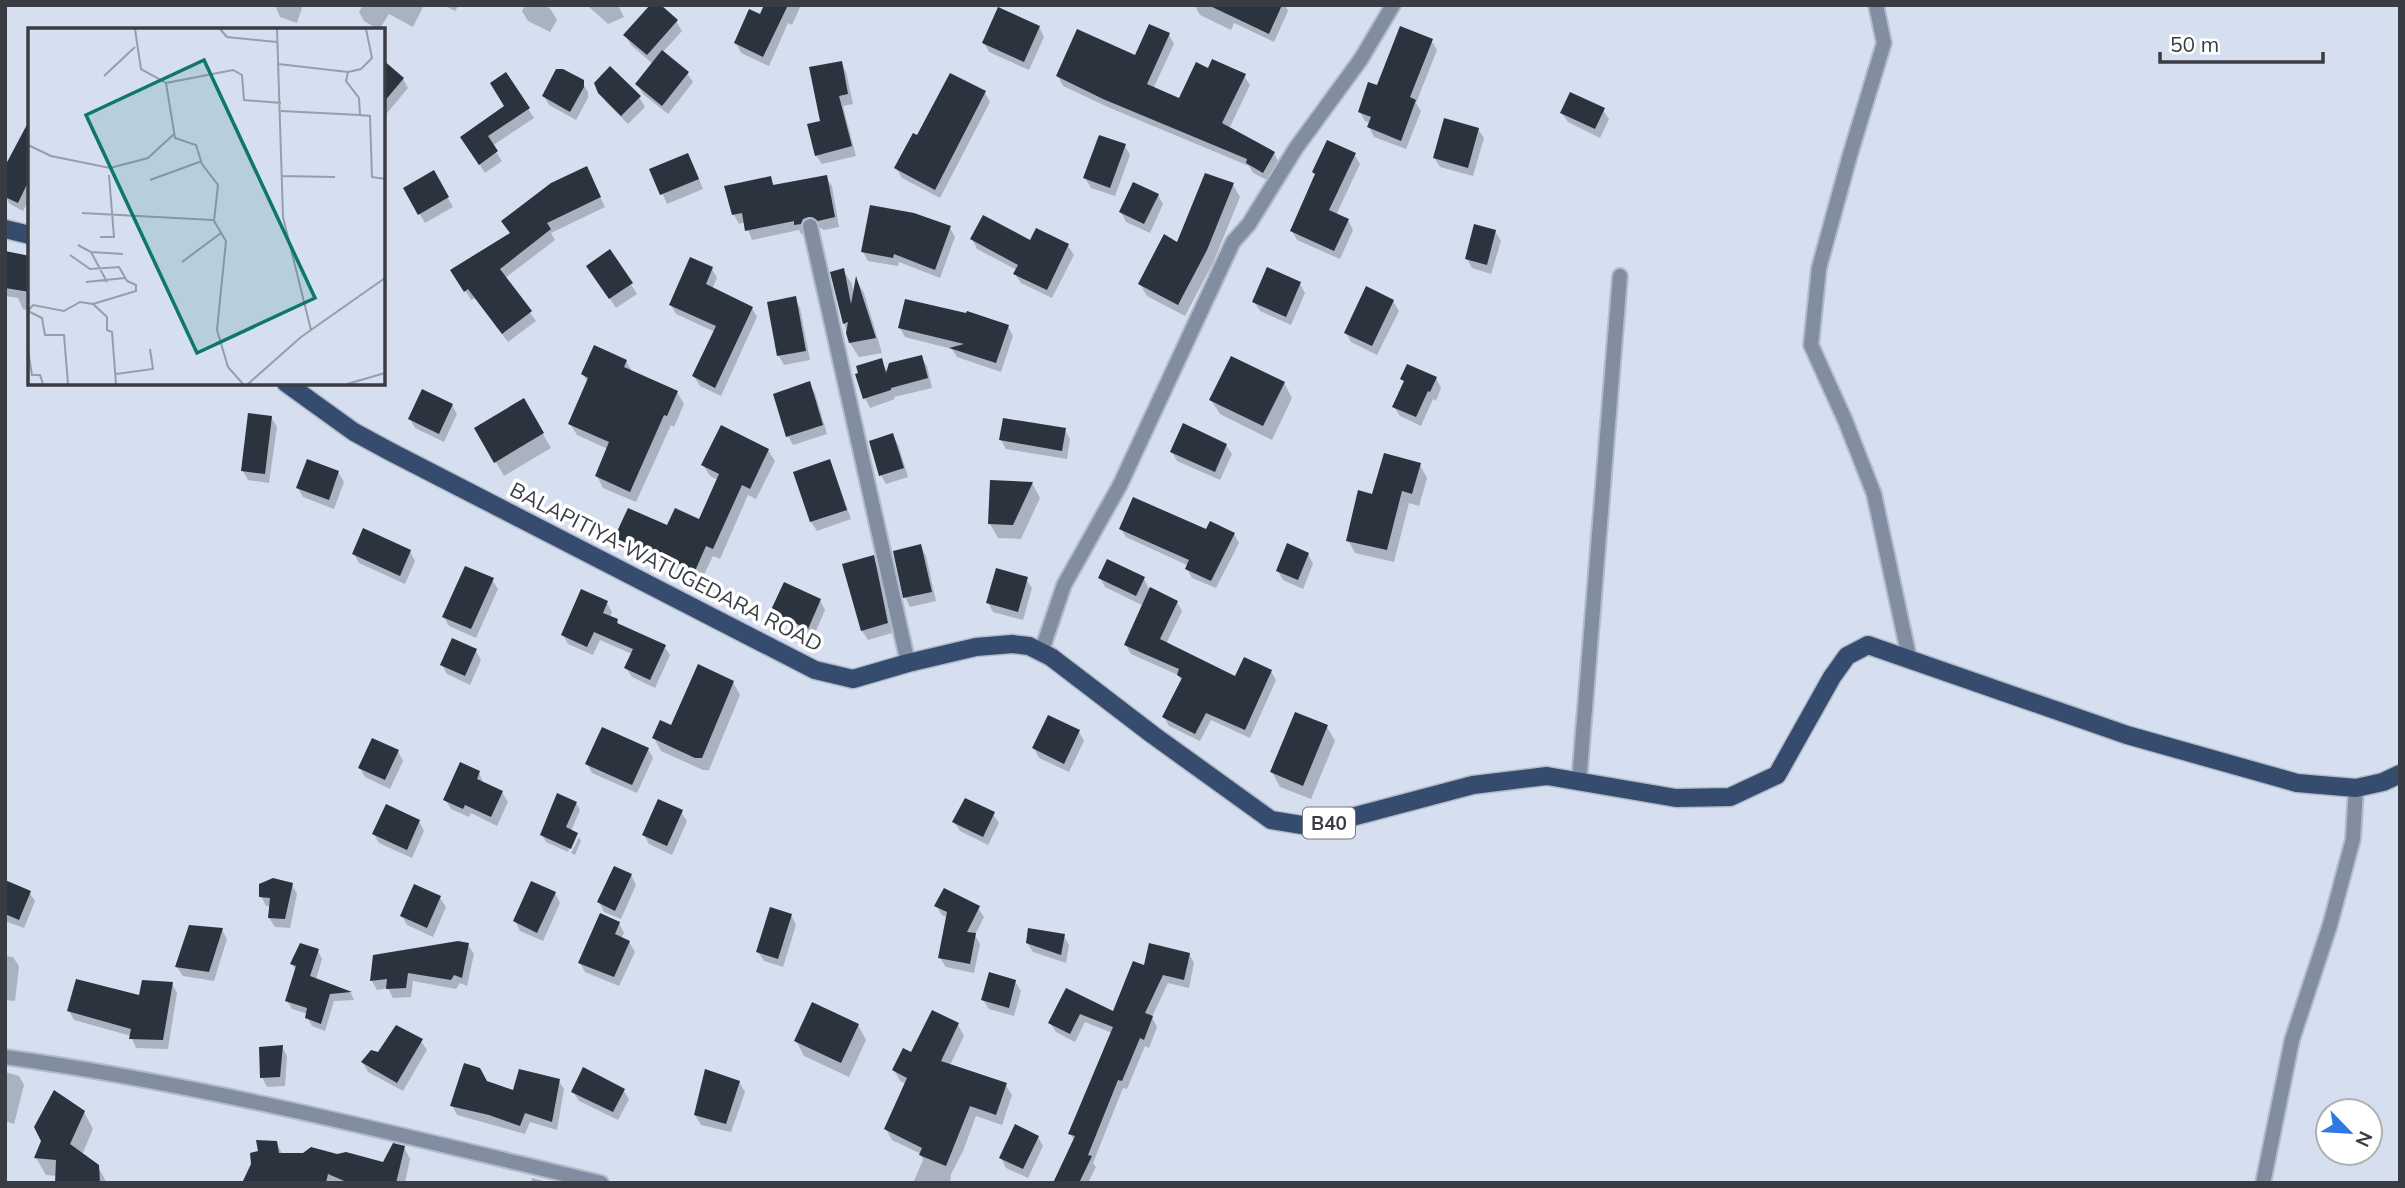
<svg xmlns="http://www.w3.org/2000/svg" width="2405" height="1188" font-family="Mulish,sans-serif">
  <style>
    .shadow { fill: #0003 }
    .building { fill: #2b333f }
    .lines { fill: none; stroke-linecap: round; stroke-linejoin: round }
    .minor-casing { stroke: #b3bbca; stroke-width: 18 }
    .primary-casing { stroke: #b3bbca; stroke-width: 21 }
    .minor { stroke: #818ea2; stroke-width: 14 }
    .primary { stroke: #354c6e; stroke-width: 18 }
    .labels { text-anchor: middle; stroke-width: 7; stroke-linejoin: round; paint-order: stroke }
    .shield { fill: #fff; stroke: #74777b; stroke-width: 2 }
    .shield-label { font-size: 19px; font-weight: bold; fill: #393d43 }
    .street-label { font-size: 21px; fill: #393d43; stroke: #fff }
    .inset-road { fill: none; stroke: #979eab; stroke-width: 2 }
    .view { fill: #0f766e; fill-opacity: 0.15; stroke: #0f766e; stroke-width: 3.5 }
    .inset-edge { fill: none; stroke: #393d43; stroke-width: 3.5 }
  </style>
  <rect width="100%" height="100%" fill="#d5dff0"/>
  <g class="shadow">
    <polygon points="275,5 303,5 297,23 280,17"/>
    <polygon points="363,5 424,5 413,27 389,14 379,30 364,21 359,12"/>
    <polygon points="444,5 459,5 455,11"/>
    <polygon points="525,5 546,5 551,10 557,20 550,32 528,21 522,11"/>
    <polygon points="587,5 618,5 624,17 608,24"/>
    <polygon points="766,5 801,5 792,25 788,23 769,66 741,53 736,43 761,16"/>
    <polygon points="1285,5 1288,11 1274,42 1234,23 1231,30 1200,15 1195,6"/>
    <polygon points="676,21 682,31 662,53 687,73 693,82 668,114 643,94 637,84 653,64 631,45 625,35"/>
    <polygon points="1039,27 1044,37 1029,70 989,52 984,43"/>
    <polygon points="1169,35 1174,44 1153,89 1180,100 1209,70 1244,76 1250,85 1229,129 1274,153 1279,163 1269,181 1253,173 1249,166 1110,108 1063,86 1058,76 1135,57"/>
    <polygon points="1431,40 1437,50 1416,103 1421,111 1406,149 1374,137 1369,127 1370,123 1365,121 1360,112 1378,88"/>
    <polygon points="383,62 403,79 408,88 383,118"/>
    <polygon points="841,62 846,72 853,104 843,106 856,156 822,164 816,155 822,122"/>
    <polygon points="506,75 534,118 492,146 502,161 485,173 468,147 506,107"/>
    <polygon points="582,82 588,92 588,98 576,120 549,105 544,96"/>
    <polygon points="600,92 639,97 645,107 628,124 606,102"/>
    <polygon points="985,93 990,102 940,198 902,178 896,168"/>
    <polygon points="1603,110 1609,119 1600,138 1568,122 1562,113"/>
    <polygon points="1478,129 1484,138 1473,176 1440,167 1434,157"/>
    <polygon points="30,137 30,198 23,211 10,204 5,197"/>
    <polygon points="1125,146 1130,155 1115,196 1091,188 1085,178"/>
    <polygon points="1354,154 1360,164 1336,215 1348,220 1353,230 1340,259 1297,240 1292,231 1316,176 1314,172"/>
    <polygon points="693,164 703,189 667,204 652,170"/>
    <polygon points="433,172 453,207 425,223 405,188"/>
    <polygon points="826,177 832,186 839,227 824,230 815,225 806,233 801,234 799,230 752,240 745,222 739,224 734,215 770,178 775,187"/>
    <polygon points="591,178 605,207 551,233 555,240 505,278 536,321 508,342 475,298 471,300 453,270 512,234"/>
    <polygon points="1233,185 1240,197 1213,263 1185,316 1147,296 1140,284"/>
    <polygon points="1158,195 1163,204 1150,233 1126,222 1121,212"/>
    <polygon points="950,228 955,237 940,278 899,262 898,266 868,261 863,252"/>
    <polygon points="1495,231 1501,241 1491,274 1472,268 1467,259"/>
    <polygon points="972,239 1068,246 1074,255 1052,298 1021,283 1015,274 1017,270 977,249"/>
    <polygon points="610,252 637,294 616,308 594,275"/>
    <polygon points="5,253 30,258 30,311 23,309 18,298 5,296"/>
    <polygon points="712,269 717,278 712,289 752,308 757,317 721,396 700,386 694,376 715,332 676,314 671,305"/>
    <polygon points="843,270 852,284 854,296 857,281 864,293 882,353 859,357 850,343 844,323"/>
    <polygon points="383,274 387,281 383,288"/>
    <polygon points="1300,284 1305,293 1291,325 1260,311 1254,302"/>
    <polygon points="795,298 800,308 810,360 784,365 779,356 769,303"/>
    <polygon points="1393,301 1399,311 1377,355 1351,342 1346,333"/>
    <polygon points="1008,326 1013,336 1001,372 957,357 952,349 905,337 900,328"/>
    <polygon points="921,357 927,366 932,388 894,397 895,399 870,408 865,398 881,360 888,373"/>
    <polygon points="626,361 633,373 677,392 684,404 674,427 671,425 636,502 603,488 597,476 608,449 577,435 570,424 588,383 583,374"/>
    <polygon points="1436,378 1441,388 1436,401 1433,399 1421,426 1400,416 1394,407 1405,383 1402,379"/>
    <polygon points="1284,383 1292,398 1272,440 1220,414 1211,400"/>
    <polygon points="809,384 815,393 827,434 793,445 788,436"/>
    <polygon points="523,400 551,448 504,476 476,428"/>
    <polygon points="452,405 457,414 444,442 415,428 410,419"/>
    <polygon points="271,417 277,427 269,483 248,480 243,471"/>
    <polygon points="1065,430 1070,439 1067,459 1006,449 1001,440"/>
    <polygon points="892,435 898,444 908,477 886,484 881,475"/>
    <polygon points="1226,445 1232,454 1220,480 1177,461 1172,452"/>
    <polygon points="768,450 775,461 756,499 748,495 720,559 713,556 701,581 648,557 647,560 622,550 616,538 700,521 718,480 710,476 703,465"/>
    <polygon points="829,462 834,471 851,519 817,531 811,522"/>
    <polygon points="1420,465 1427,478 1419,506 1409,503 1394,562 1355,553 1348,540 1373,496"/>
    <polygon points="338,472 344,482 334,509 303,497 298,488"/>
    <polygon points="1032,483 1040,498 1021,539 998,538 990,524"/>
    <polygon points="1121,529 1234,534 1239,543 1216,588 1192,578 1187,569 1189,566 1126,537"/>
    <polygon points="921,546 926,556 936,601 910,607 905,597"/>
    <polygon points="410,551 415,561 405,584 359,563 354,554"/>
    <polygon points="1308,554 1313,564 1303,589 1283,580 1278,571"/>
    <polygon points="873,557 878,567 892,633 868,640 862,631 844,566"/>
    <polygon points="1100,578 1144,579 1149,589 1177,602 1182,611 1166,644 1236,679 1271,671 1276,680 1250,738 1211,720 1200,741 1169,726 1164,717 1182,681 1178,675 1131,654 1126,645 1144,606 1105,587"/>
    <polygon points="1026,579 1032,588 1023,620 993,612 988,603"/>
    <polygon points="492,580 498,589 476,638 449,626 444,617"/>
    <polygon points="820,600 825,610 813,638 777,621 772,612"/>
    <polygon points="607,603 612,612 610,618 617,621 620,626 664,646 670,655 655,688 632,677 626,668 632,654 600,640 593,655 568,644 563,635"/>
    <polygon points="476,651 481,660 470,685 447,674 442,665"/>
    <polygon points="733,682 740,695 709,770 703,770 661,751 654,738"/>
    <polygon points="1327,727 1335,741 1311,799 1280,787 1272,772"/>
    <polygon points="1079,732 1084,741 1069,772 1039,758 1034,748"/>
    <polygon points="648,749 653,758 637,793 592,773 587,764"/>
    <polygon points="398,751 403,761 390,789 365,777 360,768"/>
    <polygon points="479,773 484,784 502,792 508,802 497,826 471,813 469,817 451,809 445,799"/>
    <polygon points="576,803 580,810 571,831 578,836 575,836 568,852 546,842 542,835"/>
    <polygon points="681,812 687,821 672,855 649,844 644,835"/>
    <polygon points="993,814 999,823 988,845 960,831 954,822"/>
    <polygon points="419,821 424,831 412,858 379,843 374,834"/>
    <polygon points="579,837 581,841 575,855 571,853"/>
    <polygon points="631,875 636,885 621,919 604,912 599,902"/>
    <polygon points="5,882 29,892 35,901 24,928 5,921"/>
    <polygon points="292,885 297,894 290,928 275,927 269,918 271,906 266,906 261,896"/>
    <polygon points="555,893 560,903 543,941 520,931 515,921"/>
    <polygon points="440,898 446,907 433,937 407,925 402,916"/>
    <polygon points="936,906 978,908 984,917 975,935 980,944 974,973 946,967 940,958 948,918 942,915"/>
    <polygon points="791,915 796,925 783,967 764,961 758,952"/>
    <polygon points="619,923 624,933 621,939 629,942 635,952 619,986 585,972 580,963"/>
    <polygon points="222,930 227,939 214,981 183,976 177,967"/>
    <polygon points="1064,936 1069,945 1066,963 1033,952 1027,943"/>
    <polygon points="468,945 474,954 467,986 460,983 456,989 413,981 411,997 393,998 388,988 377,990 372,981"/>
    <polygon points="318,951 322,959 316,979 351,993 354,1000 334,1001 325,1031 312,1026 307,1017 308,1014 292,1009 287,1001 296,971 292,964"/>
    <polygon points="1189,954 1194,963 1189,988 1168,983 1152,1017 1157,1027 1149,1048 1145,1046 1127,1089 1123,1088 1093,1163 1096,1167 1088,1183 1055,1183 1075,1142 1070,1133 1112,1033 1085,1022 1075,1042 1056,1032 1050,1023 1066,990 1114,1013 1145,967"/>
    <polygon points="5,956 13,957 19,966 15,1001 5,1000"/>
    <polygon points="1015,981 1021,991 1014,1016 989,1009 983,1000"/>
    <polygon points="172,984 177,993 168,1049 136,1048 131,1036 74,1020 69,1011 140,997"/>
    <polygon points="858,1025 866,1040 849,1077 804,1056 796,1041"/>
    <polygon points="958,1025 964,1036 950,1065 1005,1084 1012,1095 1002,1125 976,1116 963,1151 951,1174 950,1183 913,1183 923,1160 921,1154 892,1140 886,1129 906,1084 900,1081 894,1070 912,1054"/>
    <polygon points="421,1041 427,1050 403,1091 368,1072 363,1063 379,1054"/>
    <polygon points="282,1047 287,1056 285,1086 267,1087 262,1077"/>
    <polygon points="5,1072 19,1076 24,1085 14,1124 5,1121"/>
    <polygon points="558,1080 564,1089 557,1130 530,1122 525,1134 457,1115 452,1105 487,1083 514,1092"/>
    <polygon points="739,1082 745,1092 731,1132 701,1125 695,1115"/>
    <polygon points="623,1090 629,1099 618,1120 579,1101 573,1092"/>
    <polygon points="84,1112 93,1129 82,1155 98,1167 107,1183 57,1183 57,1176 46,1175 36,1158 43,1140"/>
    <polygon points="1038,1137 1043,1146 1028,1178 1006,1168 1001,1158"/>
    <polygon points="276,1142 283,1155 337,1156 384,1164 404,1147 410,1159 405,1183 244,1183"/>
    <polygon points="532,1178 551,1183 531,1183"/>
  </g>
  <g class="building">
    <polygon points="650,5 661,5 678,20 647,55 623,35"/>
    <polygon points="764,5 788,5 763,57 734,43 749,9 760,14"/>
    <polygon points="1208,5 1282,5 1269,34"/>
    <polygon points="998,7 1040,26 1024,62 982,43"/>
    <polygon points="1149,24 1170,33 1147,84 1179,98 1196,62 1208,68 1212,59 1246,74 1222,123 1275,152 1263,173 1246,163 1247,159 1103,99 1056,76 1077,29 1135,55"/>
    <polygon points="1400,26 1433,39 1410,97 1416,100 1401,141 1367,127 1371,117 1358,112 1368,82 1377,85"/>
    <polygon points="662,50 689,72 662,106 635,84"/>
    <polygon points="383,60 404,78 383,103"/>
    <polygon points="842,61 848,94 839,96 852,146 815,156 807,124 820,121 809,67"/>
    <polygon points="610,66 641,96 621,116 598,93 594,83"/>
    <polygon points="556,69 563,69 584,80 584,87 570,112 542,96"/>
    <polygon points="506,72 530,108 488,136 498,151 479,165 460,137 504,106 490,83"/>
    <polygon points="950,73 986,91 935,190 894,168 913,133 917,135"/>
    <polygon points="1570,92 1605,108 1595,129 1560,113"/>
    <polygon points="1444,118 1479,128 1468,168 1433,158"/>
    <polygon points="30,119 30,178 18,203 5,197 5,166"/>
    <polygon points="1099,135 1126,144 1110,188 1083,178"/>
    <polygon points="1327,140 1356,153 1329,210 1349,219 1334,251 1290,231 1315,174 1312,172"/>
    <polygon points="688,153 699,179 660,195 649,169"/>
    <polygon points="587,166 601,197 547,223 551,229 500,269 532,311 502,334 468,289 464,292 450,270 510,233 501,221 551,183"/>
    <polygon points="434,170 449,197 418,215 403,188"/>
    <polygon points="1205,173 1234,183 1207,250 1178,305 1138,284 1164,234 1177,242"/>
    <polygon points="827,175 835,217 818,221 809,217 803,219 801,224 794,225 794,221 745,231 742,213 732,215 724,186 771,176 773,185"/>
    <polygon points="1133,182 1159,194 1144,224 1119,212"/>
    <polygon points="870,205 914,213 951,226 935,270 894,254 893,258 861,252"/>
    <polygon points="983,215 1030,240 1036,228 1069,244 1047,290 1013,274 1018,265 970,239"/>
    <polygon points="1474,224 1496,230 1487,265 1465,259"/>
    <polygon points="610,249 633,283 609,299 586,266"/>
    <polygon points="5,251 30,256 30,292 5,288"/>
    <polygon points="690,257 713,267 706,284 753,307 715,388 692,376 716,326 669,305"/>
    <polygon points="1267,267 1301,282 1286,317 1252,302"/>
    <polygon points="844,268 851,304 856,276 876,338 849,343 846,333 848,322 843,324 830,272"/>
    <polygon points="1366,286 1394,300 1372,346 1344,333"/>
    <polygon points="796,296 806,351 777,356 767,302"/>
    <polygon points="905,299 966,313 967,311 1009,325 996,363 949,348 964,344 898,328"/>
    <polygon points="594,345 627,360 624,367 678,391 667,416 664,415 630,492 595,476 609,442 568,424 588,378 581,374"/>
    <polygon points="922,355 928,378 891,388 891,390 863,399 855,374 858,373 856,366 882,358 886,373 889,363"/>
    <polygon points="1231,356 1285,382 1263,426 1209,400"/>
    <polygon points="1407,364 1437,377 1430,392 1428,391 1416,417 1392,407 1404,381 1400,379"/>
    <polygon points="810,381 823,425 786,437 773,394"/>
    <polygon points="422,389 453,404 439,434 408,419"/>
    <polygon points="524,398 544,433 494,463 474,428"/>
    <polygon points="248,413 272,416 265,474 241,471"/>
    <polygon points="1003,418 1066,428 1062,451 999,440"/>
    <polygon points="1183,423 1227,444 1215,472 1170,452"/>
    <polygon points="721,425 769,449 750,489 742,485 713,549 706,546 695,571 641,547 640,550 614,538 628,508 667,525 675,508 699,519 719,474 701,465"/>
    <polygon points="893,433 904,468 879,476 869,441"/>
    <polygon points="1384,453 1421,463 1412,494 1402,491 1387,550 1346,541 1358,490 1372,494"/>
    <polygon points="307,459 339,471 329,500 296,488"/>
    <polygon points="830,459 847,510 810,522 793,472"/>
    <polygon points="990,480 1033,482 1013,525 988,524"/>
    <polygon points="1133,497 1206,529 1210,521 1235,533 1211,581 1185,569 1189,560 1119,529"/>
    <polygon points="363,528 411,550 400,576 352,554"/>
    <polygon points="1287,543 1309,553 1298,580 1276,571"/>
    <polygon points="921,544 932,592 903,598 893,551"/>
    <polygon points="874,555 888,623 861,631 842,564"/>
    <polygon points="1107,559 1145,577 1136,596 1098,578"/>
    <polygon points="465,566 494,578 471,629 442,617"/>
    <polygon points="996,568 1028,577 1018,612 986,603"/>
    <polygon points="784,582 821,599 808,629 770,612"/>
    <polygon points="1150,587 1178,601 1160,639 1235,676 1244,657 1272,670 1245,730 1206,713 1195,734 1162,717 1182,678 1177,675 1179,669 1124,645"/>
    <polygon points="581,589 608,601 603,613 618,619 617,623 666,645 650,680 624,668 633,649 594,632 587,647 561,635"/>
    <polygon points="452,638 477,649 465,676 440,665"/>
    <polygon points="698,664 734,681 702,758 695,758 652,738 660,720 671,725"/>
    <polygon points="1295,712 1328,725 1303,786 1270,772"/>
    <polygon points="1048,715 1080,730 1064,764 1032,748"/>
    <polygon points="602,727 649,748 632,785 585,764"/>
    <polygon points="372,738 399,750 385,780 358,768"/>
    <polygon points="460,762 480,771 477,779 503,791 491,817 465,805 463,809 443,800"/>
    <polygon points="557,793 577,802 566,827 578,833 571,849 540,835"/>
    <polygon points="965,798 995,812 983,837 952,822"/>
    <polygon points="658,799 683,810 667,846 642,835"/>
    <polygon points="386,804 420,820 407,850 372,834"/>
    <polygon points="614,866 632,874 615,911 597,902"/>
    <polygon points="273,878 293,883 285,919 268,918 270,898 259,897 259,884"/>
    <polygon points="5,880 31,891 19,920 5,914"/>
    <polygon points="531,881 556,892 537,933 513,921"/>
    <polygon points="414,884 441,896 427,928 400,916"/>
    <polygon points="944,888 980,906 967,932 976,933 970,964 938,958 947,912 934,906"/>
    <polygon points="770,907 792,914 778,959 756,952"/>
    <polygon points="600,913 620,922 615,934 630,941 614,977 578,963"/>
    <polygon points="189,925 223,928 209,972 175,967"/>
    <polygon points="1028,928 1065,934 1061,955 1026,943"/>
    <polygon points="458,941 469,943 462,978 454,975 451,980 408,973 406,988 386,989 387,979 370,981 373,955"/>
    <polygon points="300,943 319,949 310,976 352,992 330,994 321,1024 305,1018 307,1008 285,1001 296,966 290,964"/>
    <polygon points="1149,943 1190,953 1184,980 1163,975 1145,1013 1153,1016 1144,1040 1140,1038 1122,1081 1118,1080 1088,1155 1092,1156 1079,1183 1053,1183 1075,1136 1068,1134 1113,1027 1080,1014 1070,1034 1048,1023 1066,988 1113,1011 1133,961 1144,965"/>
    <polygon points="989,972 1016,980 1009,1008 981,1000"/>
    <polygon points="76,979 139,995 142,980 173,982 163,1040 129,1039 131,1029 67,1011"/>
    <polygon points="812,1002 859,1024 841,1063 794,1041"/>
    <polygon points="932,1010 959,1023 941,1061 1007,1083 996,1115 970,1106 946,1166 919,1155 922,1148 884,1129 907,1078 892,1070 903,1048 911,1052"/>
    <polygon points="396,1025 423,1039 397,1083 361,1062 371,1050 378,1052"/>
    <polygon points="283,1045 280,1077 260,1078 259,1047"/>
    <polygon points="464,1063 480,1068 487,1081 513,1090 519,1069 560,1079 552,1122 525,1113 520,1126 489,1115 450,1106"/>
    <polygon points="583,1067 625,1089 613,1112 571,1092"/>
    <polygon points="705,1069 740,1081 726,1124 694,1115"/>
    <polygon points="54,1090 85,1111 70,1144 99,1165 100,1183 55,1183 56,1160 34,1158 41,1141 34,1127"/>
    <polygon points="1015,1124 1039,1136 1023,1169 999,1158"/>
    <polygon points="256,1140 277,1141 279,1153 303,1153 311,1147 337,1154 346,1152 383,1162 393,1143 405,1146 396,1183 349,1183 328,1174 326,1183 242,1183 251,1164 250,1153 258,1151"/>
  </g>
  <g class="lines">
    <defs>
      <g id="minor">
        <polyline points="1876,5 1884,43 1850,155 1819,268 1811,345 1845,420 1874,494 1909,657"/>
        <polyline points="810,226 908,663"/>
        <polyline points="1042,650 1064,585 1120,485 1233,242 1249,224 1296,148 1361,59 1393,5"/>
        <polyline points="1579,782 1620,276"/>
        <path d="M5 1057C206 1085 404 1136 601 1183"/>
        <polyline points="2263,1183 2292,1040 2330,925 2353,839 2356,788"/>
      </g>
      <g id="primary">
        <polyline points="5,229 30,235"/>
        <polyline points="286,383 354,432 391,452 815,670 853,679 908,663 976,647 1012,644 1029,646 1051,657 1153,735 1271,820 1314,827 1473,785 1547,776 1676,798 1730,797 1777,775 1832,677 1847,656 1868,645 2127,735 2297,783 2356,788 2383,782 2400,774"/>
      </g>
    </defs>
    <use href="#minor" class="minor-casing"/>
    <use href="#primary" class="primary-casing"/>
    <use href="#minor" class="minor"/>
    <use href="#primary" class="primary"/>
  </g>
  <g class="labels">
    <rect class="shield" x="1303" y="807.5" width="52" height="31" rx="5"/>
    <g class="shield-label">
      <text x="1329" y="830">B40</text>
    </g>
    <g class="street-label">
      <text transform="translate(666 567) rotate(27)" y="7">BALAPITIYA-WATUGEDARA ROAD</text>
    </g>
  </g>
  <g transform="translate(28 28)">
    <rect width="357" height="357" fill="#d5dff0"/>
    <path class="inset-road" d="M107 1 113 41 138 55 147 110 168 117 174 136 190 157 186 193 198 213 189 302 200 339 215 356M192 1 199 9 249 14M249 1 255 189 283 302M338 1 344 30 333 41 320 44 318 53 331 70 332 87 342 88 344 149 357 151M250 36 320 44M76 48 107 19M138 55 205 42 214 47 216 72 253 75M253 83 332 87M0 117 23 128 82 140 120 130 146 106M253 148 307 149M122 152 174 133M54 185 185 192M72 209H86L81 147M50 217 63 224 79 254M63 224 95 226M42 227 62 241 91 239 99 253 108 257V263L65 276M154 234 193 205M58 254 97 250M0 283 5 277 36 283 52 274 65 276 79 289V302L84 304 88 356M0 283 14 290 17 307H36L40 356M0 322 4 347H12L15 356M88 346 125 341 122 321M220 356 273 309 357 250M319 356 357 345"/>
    <path class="view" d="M176 32 287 270 169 325 58 87Z"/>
    <rect width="357" height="357" class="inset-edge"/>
  </g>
  <rect width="2405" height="1188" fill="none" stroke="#393d43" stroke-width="14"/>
  <g transform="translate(2349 1132) rotate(115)"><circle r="33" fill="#ffffff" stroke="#b0b1b4" stroke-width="2"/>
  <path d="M0-5L12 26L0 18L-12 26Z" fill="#2e78e4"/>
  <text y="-10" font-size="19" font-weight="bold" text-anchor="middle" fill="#393d43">N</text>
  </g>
  <path d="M2160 52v10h163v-10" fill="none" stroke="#393d43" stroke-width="3.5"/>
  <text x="2170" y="52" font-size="21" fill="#393d43" stroke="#ffffff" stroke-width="5" paint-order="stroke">50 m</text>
</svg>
